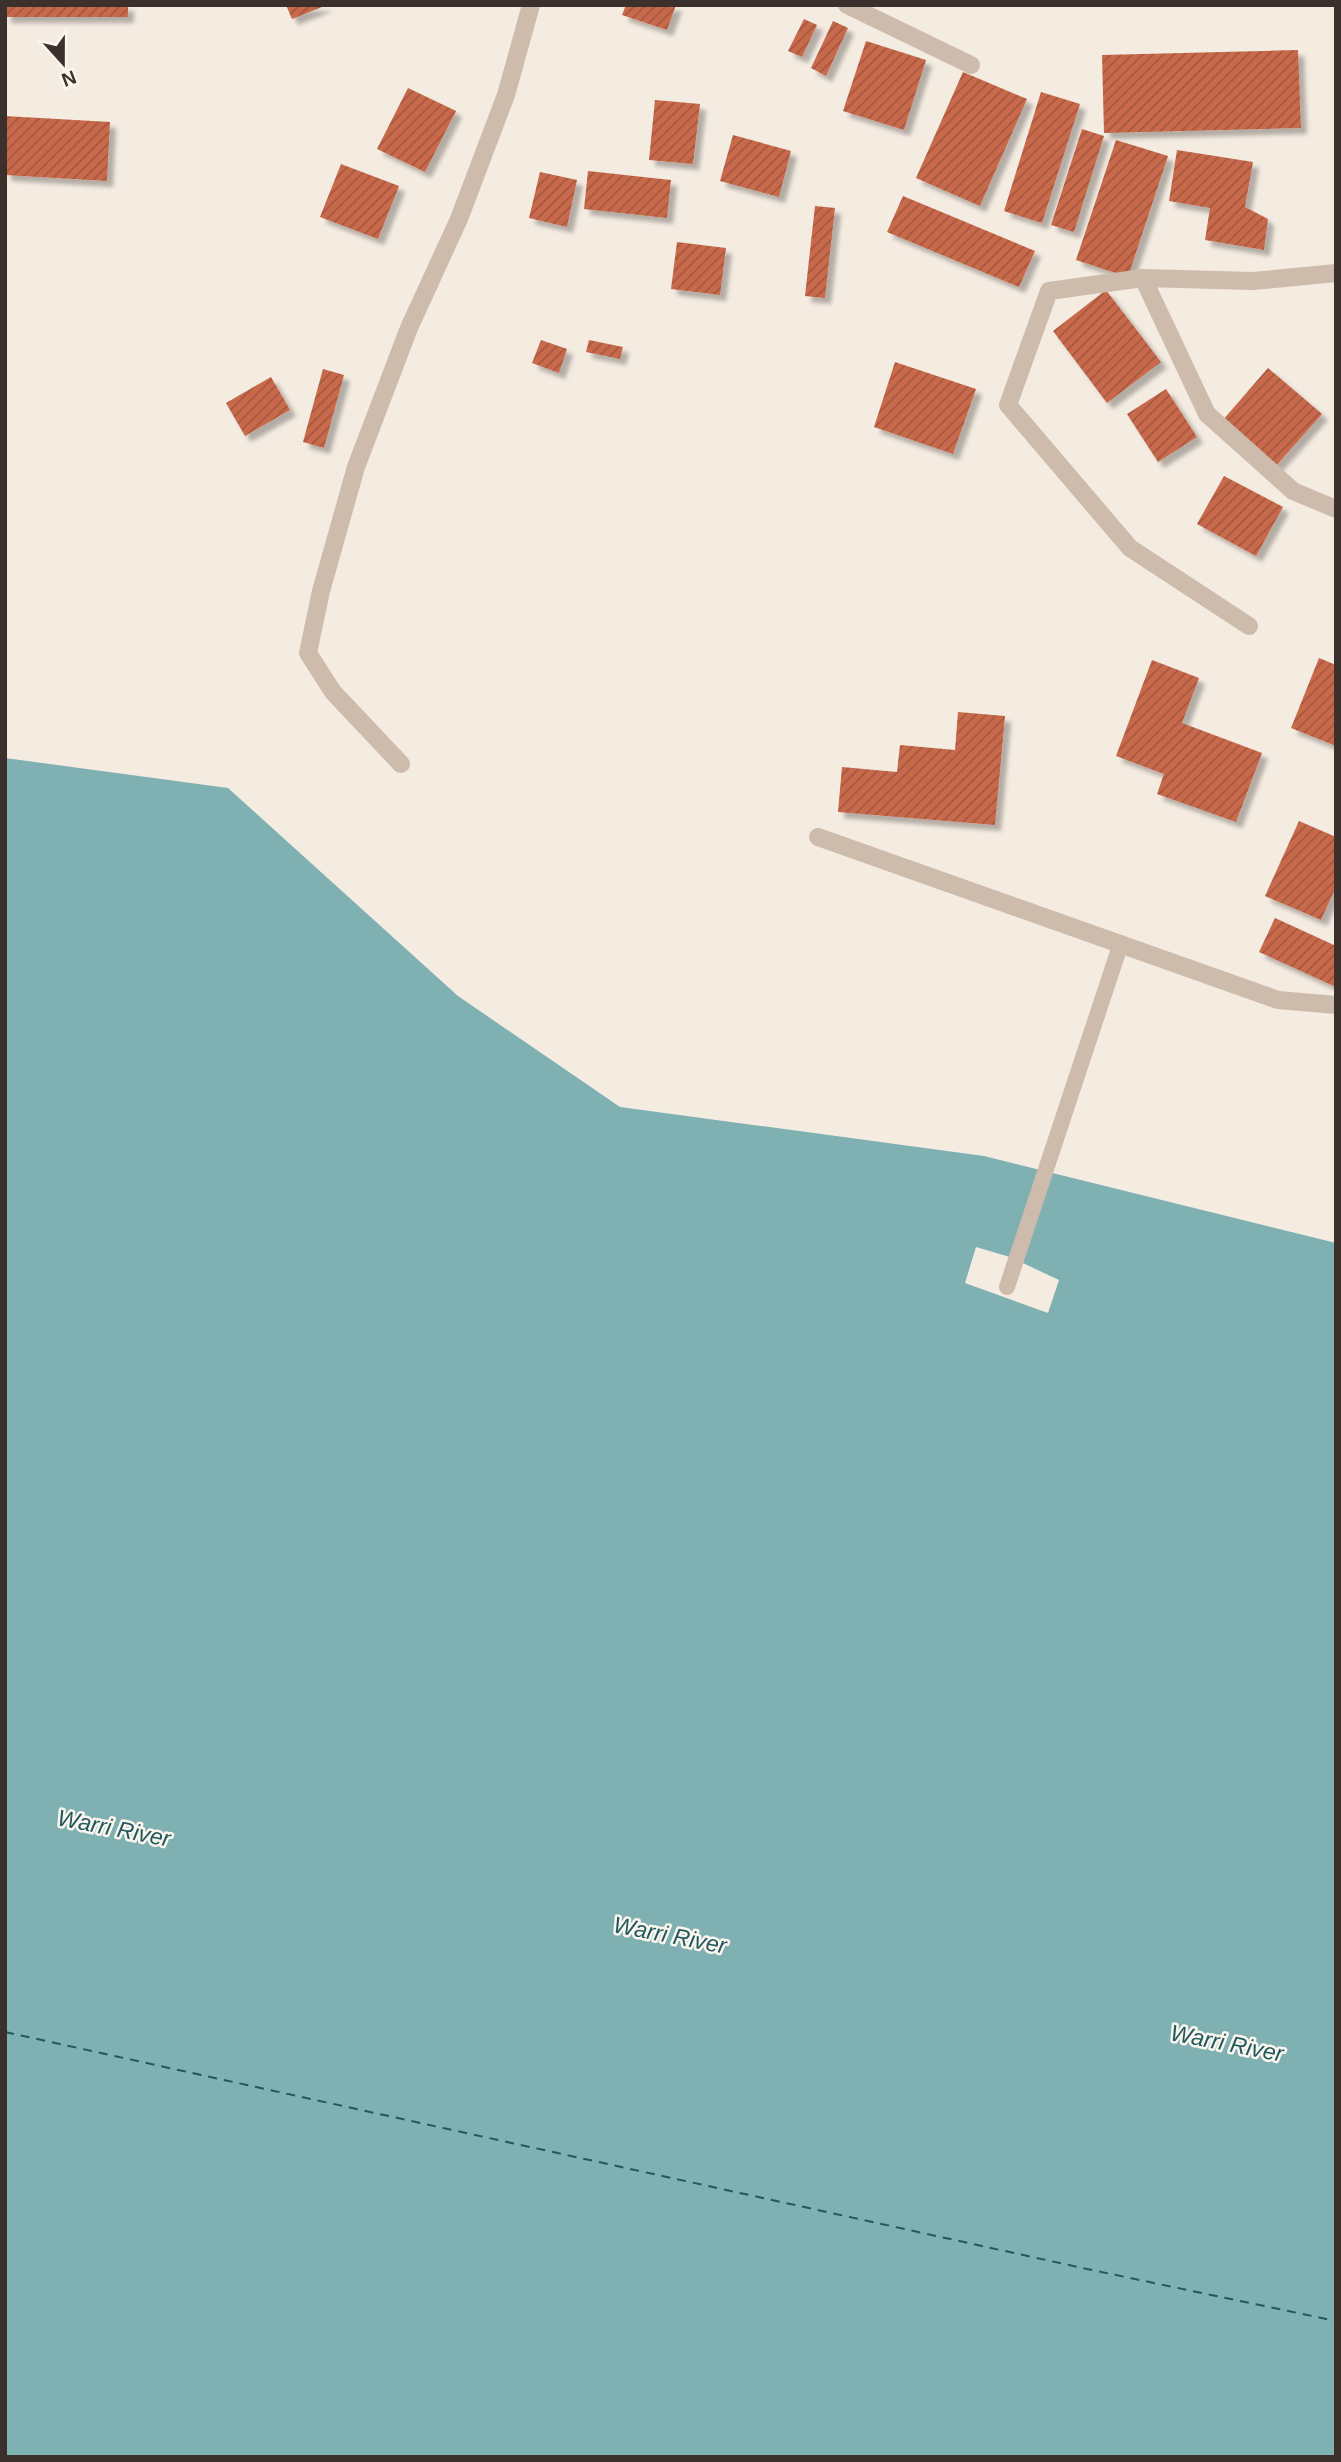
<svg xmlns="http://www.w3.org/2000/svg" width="1341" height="2462" font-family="Arial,sans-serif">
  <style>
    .water { fill: #7fb0b2 }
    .pier { fill: #f4ebe1 }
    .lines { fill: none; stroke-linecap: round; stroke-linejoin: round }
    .ferry { stroke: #1f5a5e; stroke-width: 2; stroke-dasharray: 9 7; stroke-linecap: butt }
    .building { fill: url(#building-hatch); filter: url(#shadow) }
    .lane { stroke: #cdbbac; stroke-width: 16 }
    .street { stroke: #cdbbac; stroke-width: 18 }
    .labels { text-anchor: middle; stroke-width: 5; stroke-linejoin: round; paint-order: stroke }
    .water-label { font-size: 23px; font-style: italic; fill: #1f5a5e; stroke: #fbf5ee }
  </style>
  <defs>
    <pattern id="building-hatch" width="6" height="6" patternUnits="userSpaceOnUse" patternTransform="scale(1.75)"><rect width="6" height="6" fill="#c8694b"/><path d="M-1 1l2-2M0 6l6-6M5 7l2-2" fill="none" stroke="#a4573f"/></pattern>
    <filter id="shadow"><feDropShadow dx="6" dy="6" stdDeviation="2" flood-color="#0004"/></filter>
  </defs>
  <rect width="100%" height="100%" fill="#f4ebe1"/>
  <polygon class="water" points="5,758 228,788 458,996 620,1107 984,1156 1336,1243 1336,2457 5,2457"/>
  <polygon class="pier" points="976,1247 1010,1257 1059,1280 1048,1313 965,1283"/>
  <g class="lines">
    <polyline class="ferry" points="5,2032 1087,2269 1336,2321"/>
  </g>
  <g class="building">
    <rect x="5" y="5" width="123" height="12"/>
    <polygon points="286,5 327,5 292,19"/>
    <polygon points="626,5 676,5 667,30 622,15"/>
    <polygon points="804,19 817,25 802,57 788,51"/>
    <polygon points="833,21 848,28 826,76 811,68"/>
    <polygon points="866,41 926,60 904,130 843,111"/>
    <polygon points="1298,50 1301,128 1104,133 1102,55"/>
    <polygon points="963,72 1027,99 980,206 916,178"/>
    <polygon points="408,88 456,111 425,172 377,149"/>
    <polygon points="1041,92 1080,104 1042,223 1004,211"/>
    <polygon points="655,100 700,104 693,164 649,160"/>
    <polygon points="5,116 110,122 107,181 5,175"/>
    <polygon points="1082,129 1104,136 1074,232 1051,225"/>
    <polygon points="733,135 791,151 779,197 720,181"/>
    <polygon points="1116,140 1168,156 1128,277 1076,260"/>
    <polygon points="1177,150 1253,162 1245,207 1268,219 1264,250 1205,240 1210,208 1169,201"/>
    <polygon points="341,164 399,186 378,239 320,217"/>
    <polygon points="588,171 671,180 667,218 584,209"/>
    <polygon points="540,172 577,180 567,227 529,218"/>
    <polygon points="903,196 1035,251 1019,287 887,232"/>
    <polygon points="815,206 835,208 825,298 805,296"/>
    <polygon points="677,242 726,248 720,295 671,289"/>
    <polygon points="1106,290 1161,362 1107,403 1053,331"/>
    <polygon points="541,340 567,349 559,373 532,363"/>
    <polygon points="589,340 623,347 620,359 586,352"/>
    <polygon points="895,362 976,389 953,454 874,427"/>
    <polygon points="1268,368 1322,414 1275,467 1222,421"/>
    <polygon points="323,369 344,375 324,448 303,442"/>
    <polygon points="271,377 290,410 245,436 226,403"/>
    <polygon points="1166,389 1197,437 1158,462 1127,414"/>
    <polygon points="1224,476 1283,507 1256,556 1197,524"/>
    <polygon points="1319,658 1336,665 1336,746 1291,728"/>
    <polygon points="1152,660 1199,678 1182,723 1262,753 1236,822 1157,794 1164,774 1116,756"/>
    <polygon points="958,712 1005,716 995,825 838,812 842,767 897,772 900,745 955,750"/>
    <polygon points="1299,821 1336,837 1336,887 1321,920 1265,896"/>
    <polygon points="1275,918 1336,946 1336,987 1259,952"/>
  </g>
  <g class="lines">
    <polyline class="lane" points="1007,1287 1121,943"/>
    <g class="street">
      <polyline points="847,5 971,65"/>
      <polyline points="1143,278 1207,414 1293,491 1336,509"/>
      <polyline points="1249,626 1130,548 1008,405 1049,291 1143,278 1253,281 1336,273"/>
      <polyline points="401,764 333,692 308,653 321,591 356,467 409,328 459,219 506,95 531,5"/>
      <polyline points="818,837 1278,1000 1336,1005"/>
    </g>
  </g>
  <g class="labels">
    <g class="water-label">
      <text transform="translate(114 1828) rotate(11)" y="8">Warri River</text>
      <text transform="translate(670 1935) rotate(11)" y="8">Warri River</text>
      <text transform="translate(1227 2043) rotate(11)" y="8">Warri River</text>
    </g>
  </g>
  <rect width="1341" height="2462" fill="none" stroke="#3b302b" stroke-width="14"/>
  <g transform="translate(63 63) rotate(159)" stroke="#fbf5ee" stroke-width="5" paint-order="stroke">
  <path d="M0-5L12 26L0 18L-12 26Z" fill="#3b302b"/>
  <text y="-10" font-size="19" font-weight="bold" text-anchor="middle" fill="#3b302b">N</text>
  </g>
</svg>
